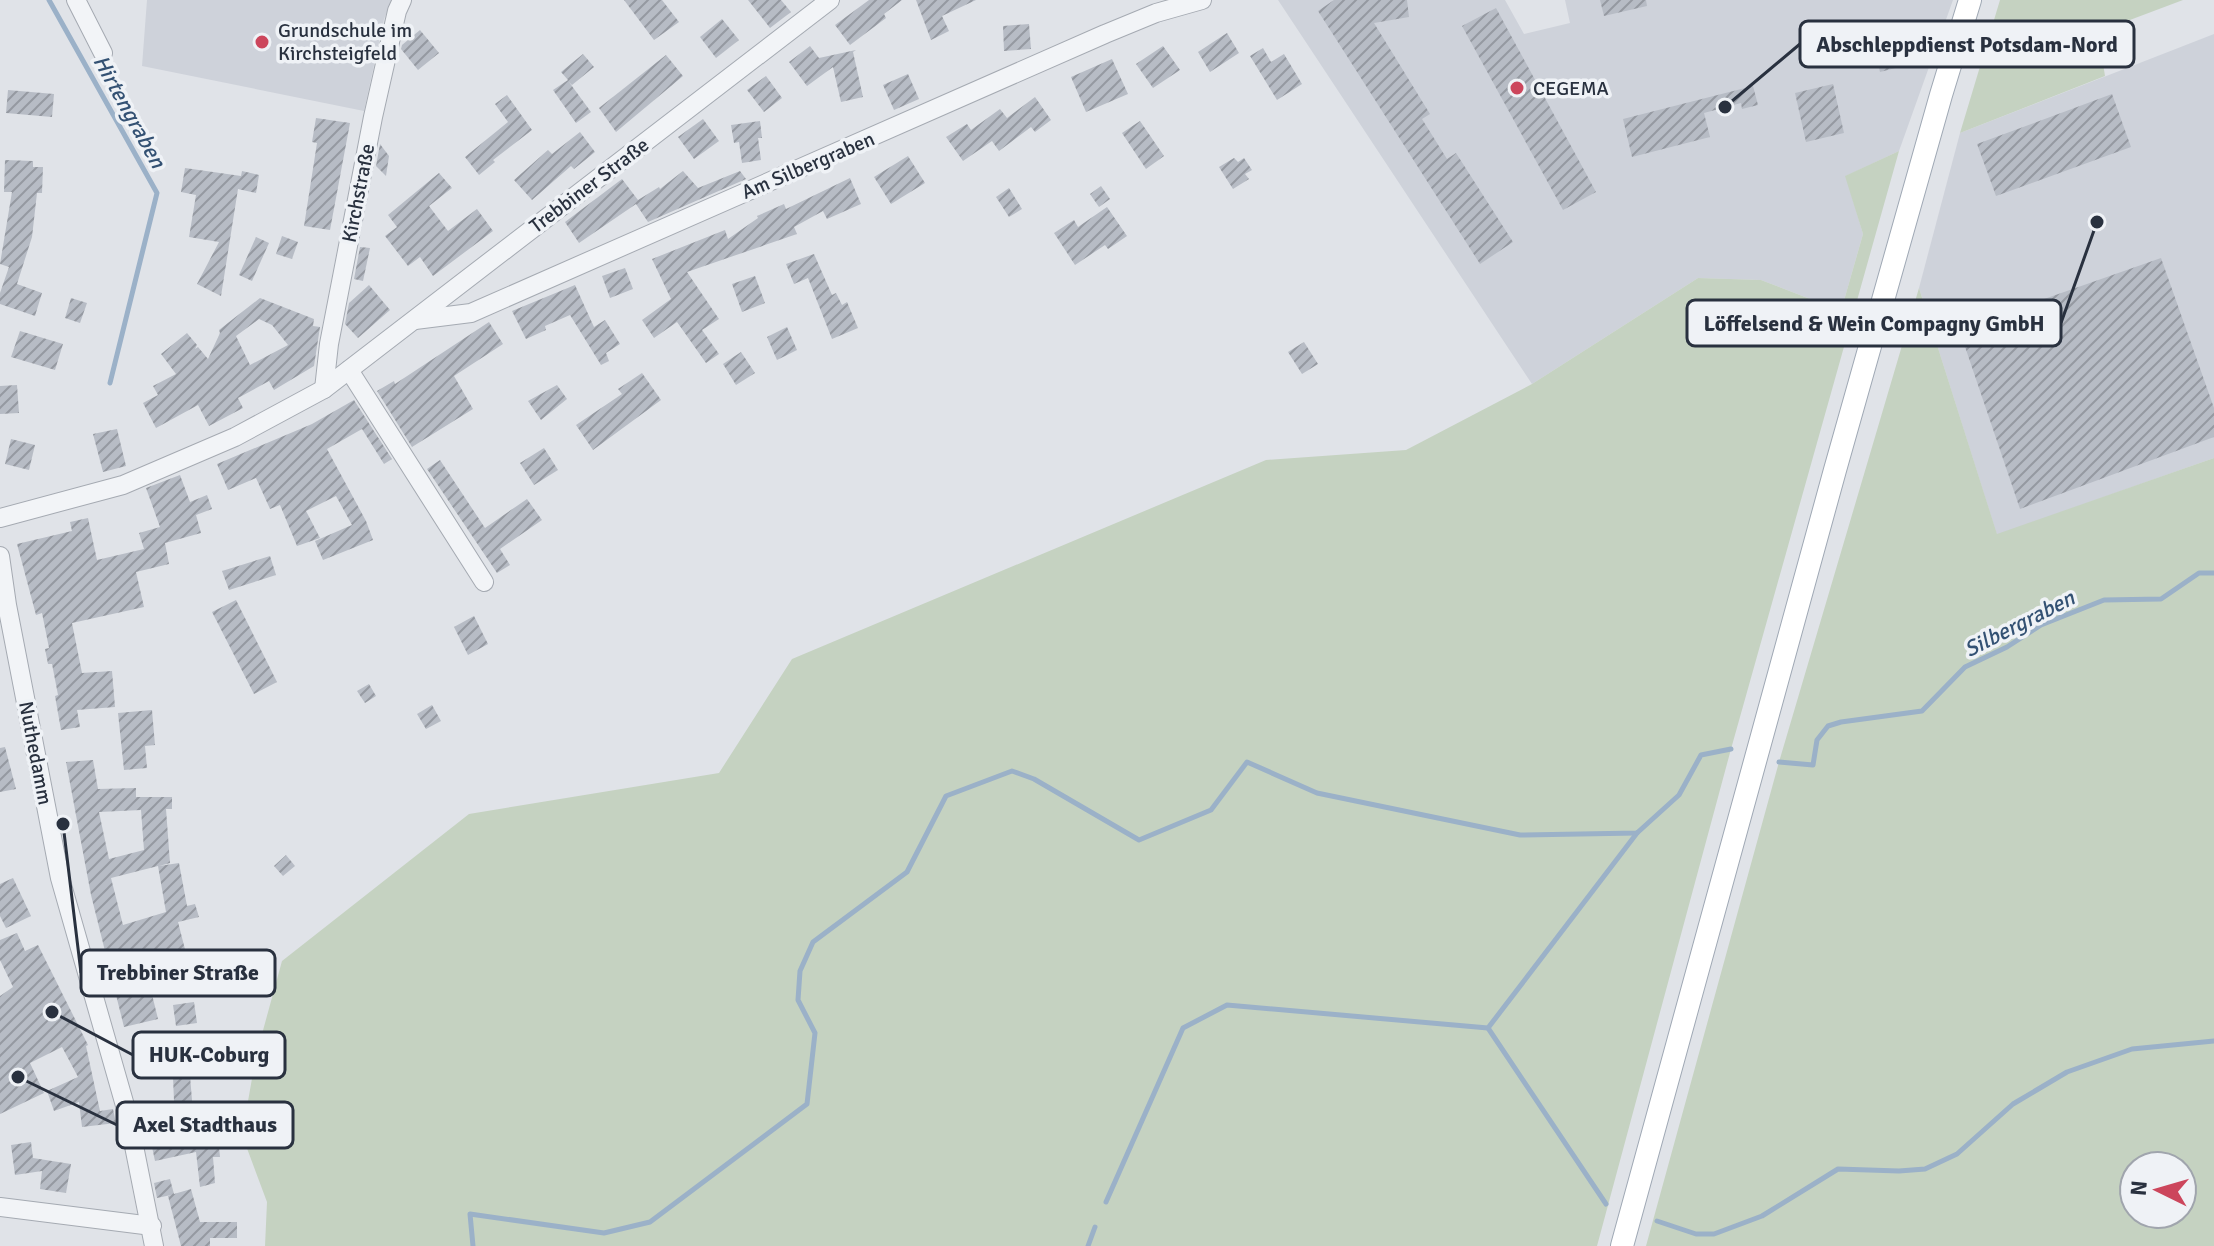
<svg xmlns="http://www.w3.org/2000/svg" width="2214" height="1246" font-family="Signika,sans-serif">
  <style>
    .built { fill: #ced2da }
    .grass { fill: #c5d2c1; fill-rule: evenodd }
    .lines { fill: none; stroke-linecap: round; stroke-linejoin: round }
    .stream { stroke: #9bb1c8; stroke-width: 5 }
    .building { fill: url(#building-hatch); fill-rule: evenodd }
    .minor-casing { stroke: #a5aab2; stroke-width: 20 }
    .major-casing { stroke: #9fa8b4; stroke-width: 24 }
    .minor { stroke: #f2f4f7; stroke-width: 18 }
    .major { stroke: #fff; stroke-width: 22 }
    .poi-dot { fill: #cc465c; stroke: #eff2f6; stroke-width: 3 }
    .labels { text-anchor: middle; stroke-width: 7; stroke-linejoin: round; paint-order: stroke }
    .poi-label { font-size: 20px; fill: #29313f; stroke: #eff2f6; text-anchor: start }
    .street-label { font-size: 20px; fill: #29313f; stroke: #eff2f6 }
    .water-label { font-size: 22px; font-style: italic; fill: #335173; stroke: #eff2f6 }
    .leader { fill: none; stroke: #29313f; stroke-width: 3 }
    .callout-dot { fill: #29313f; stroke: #eff2f6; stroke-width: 3 }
    .callout { fill: #eff2f6; stroke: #29313f; stroke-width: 3 }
    .callout-label { font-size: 22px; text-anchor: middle; font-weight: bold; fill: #29313f }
  </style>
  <defs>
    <pattern id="building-hatch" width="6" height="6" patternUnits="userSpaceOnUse" patternTransform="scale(2)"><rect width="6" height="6" fill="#b7bcc5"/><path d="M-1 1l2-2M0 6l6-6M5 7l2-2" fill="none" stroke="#9599a1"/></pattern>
  </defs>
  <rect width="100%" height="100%" fill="#e0e3e8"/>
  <g class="built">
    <polygon points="147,0 392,0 384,19 364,111 142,66"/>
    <polygon points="1278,0 1505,0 1524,34 1570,23 1565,0 1953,0 1899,151 1846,176 1863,234 1841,311 1761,280 1698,278 1532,384"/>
    <polygon points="2214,34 2214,458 1997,535 1919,288 1960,133"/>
  </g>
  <g class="grass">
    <polygon points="2000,0 2183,0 2098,32 2105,76 1960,133"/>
    <polygon points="1899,151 1731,749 1597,1246 265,1246 267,1202 242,1135 256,1056 282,961 469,814 719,773 792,659 1266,460 1406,450 1532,384 1698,278 1761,280 1841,311 1863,234 1845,176"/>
    <path d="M1919 288 1997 534 2214 458V1246H1646L1779 762ZM2134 1166H2182V1214H2134Z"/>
  </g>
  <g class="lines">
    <g class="stream">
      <polyline points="49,0 157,193 110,383"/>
      <polyline points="1779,762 1813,765 1817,740 1828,726 1841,722 1922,711 1965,667 2007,647 2041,625 2104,600 2161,599 2199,573 2214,573"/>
      <polyline points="1488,1028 1606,1204"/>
      <polyline points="1106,1202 1183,1028 1227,1005 1488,1028 1637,833"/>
      <polyline points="1657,1221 1696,1234 1714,1234 1762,1216 1838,1169 1899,1171 1925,1169 1957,1154 2013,1104 2067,1072 2132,1049 2214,1041"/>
      <polyline points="473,1246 470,1214 604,1233 650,1222 807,1104 815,1033 798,1000 800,971 813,942 907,872 946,796 1012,771 1034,779 1139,840 1211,810 1247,762 1317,793 1520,835 1637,833 1679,795 1701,755 1731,749"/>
      <polyline points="1088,1246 1095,1227"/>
    </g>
  </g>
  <g class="building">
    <polygon points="624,0 662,0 679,22 654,40"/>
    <polygon points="748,0 781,0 791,12 770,28"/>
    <polygon points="869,0 902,0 884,14 886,18 850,45 835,25"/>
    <polygon points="916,0 976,0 942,16 949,31 931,40"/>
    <polygon points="1334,0 1407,0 1409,17 1374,23 1430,114 1422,119 1447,159 1456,153 1513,242 1480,264 1318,11"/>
    <polygon points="1600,0 1646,0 1647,6 1604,16"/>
    <polygon points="1496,8 1596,192 1563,210 1462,26"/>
    <polygon points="722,19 739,40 716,58 700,37"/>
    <polygon points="1900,21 1911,64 1880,72 1869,29"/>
    <polygon points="1029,24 1031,49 1004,51 1003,26"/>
    <polygon points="420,30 439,53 418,70 401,49 402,45"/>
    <polygon points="1227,33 1239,53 1210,72 1198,52"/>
    <polygon points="810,46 819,58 856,50 853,52 863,97 841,102 833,67 807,86 789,62"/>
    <polygon points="1163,46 1180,70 1153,88 1136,64"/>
    <polygon points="1263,48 1271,62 1284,54 1302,84 1277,100 1250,56"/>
    <polygon points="583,54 594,67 572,85 569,82 591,112 576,123 553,90 568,80 561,72"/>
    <polygon points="666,55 683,76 616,132 599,108"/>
    <polygon points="1112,59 1128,94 1086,112 1071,77"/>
    <polygon points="908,74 919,99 894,110 883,85"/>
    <polygon points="766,76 782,98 764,112 747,90"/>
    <polygon points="1833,84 1844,133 1806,142 1795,93"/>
    <polygon points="1753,86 1758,105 1742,109 1741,103 1704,113 1710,137 1632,157 1623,119"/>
    <polygon points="8,90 54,94 52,117 6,113"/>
    <polygon points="2112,94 2131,147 1996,196 1977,144"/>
    <polygon points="507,95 532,130 493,160 495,162 479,175 465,157 508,122 495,104"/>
    <polygon points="1035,97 1051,120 1035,132 1031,127 999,151 992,141 963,161 946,137 967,124 971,130 1000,109 1007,118"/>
    <polygon points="316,118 350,123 330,230 304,226 317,143 312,142"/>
    <polygon points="703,119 719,141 694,159 678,137"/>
    <polygon points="760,121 762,138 758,138 761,160 742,163 739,142 734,143 731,125"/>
    <polygon points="1140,121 1164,156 1146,169 1122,133"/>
    <polygon points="580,132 595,152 574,169 571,166 532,200 514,180 548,150 552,154"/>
    <polygon points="380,144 389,156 386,176 376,166"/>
    <polygon points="908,156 925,183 891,204 874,177"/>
    <polygon points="1234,158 1238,162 1244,158 1252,170 1245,174 1249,179 1233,189 1219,167"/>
    <polygon points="5,160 33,161 33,167 43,167 42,193 37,193 32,237 17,284 42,293 35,316 0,304 0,293 9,267 0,264 12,192 4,192"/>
    <polygon points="185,168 241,176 242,171 259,175 256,193 238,189 221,296 197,284 219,242 189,237 196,195 181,192"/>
    <polygon points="683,171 698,188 740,171 746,179 648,222 636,204 579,243 565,222 622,179 638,200 659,187 660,189"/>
    <polygon points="439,173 452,188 429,206 448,231 477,209 493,231 433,276 420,257 408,266 385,236 397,227 388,215"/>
    <polygon points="850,178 861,204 827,219 823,211 794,227 797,234 687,272 719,319 702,330 719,354 706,363 677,322 654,338 642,320 671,299 652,259 725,230 728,239 758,218 757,216 784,204 786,209"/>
    <polygon points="1101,186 1110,199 1099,207 1090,194"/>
    <polygon points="1009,188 1022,209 1009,217 996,197"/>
    <polygon points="1107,207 1127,236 1108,249 1105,245 1075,265 1054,233 1074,220 1078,227"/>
    <polygon points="282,236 298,242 292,259 276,254"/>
    <polygon points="256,237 269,243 252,281 239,275"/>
    <polygon points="360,247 370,248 363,281 354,279"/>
    <polygon points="814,254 832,295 836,293 842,305 847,302 858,328 832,339 808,278 794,284 786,264"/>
    <polygon points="2161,258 2214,408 2214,437 2020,509 1959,329"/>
    <polygon points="625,268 633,289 610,298 602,276"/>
    <polygon points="755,276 765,303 742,312 732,284"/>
    <polygon points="369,285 390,310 358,338 345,324 349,303"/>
    <polygon points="575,285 594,327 605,320 620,344 606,353 609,361 601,365 570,315 545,326 546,330 526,339 512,311"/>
    <polygon points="71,298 87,303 80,323 65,318"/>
    <path d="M260 298 314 319 313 326 320 327 314 366 274 390 269 381 238 398 243 408 209 426 198 405 156 428 143 403 158 395 153 386 176 374 161 354 187 333 197 345 195 349 198 347 208 359 220 333 219 330ZM259 319 272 325 288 345 250 365 236 336Z"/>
    <polygon points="489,322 503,344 454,376 473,409 412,447 377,391 394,381 395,384"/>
    <polygon points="787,327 797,350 777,360 767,337"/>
    <polygon points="20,331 63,344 55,370 11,357"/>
    <polygon points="1304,342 1318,364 1302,374 1288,352"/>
    <polygon points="741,352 755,373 736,385 723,364"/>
    <polygon points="642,373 661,400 593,450 576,425 622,394 618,389"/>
    <polygon points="17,385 19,413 0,414 0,386"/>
    <polygon points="557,385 567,399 541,420 528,401"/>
    <polygon points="354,400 392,459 384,464 362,429 327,449 366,521 373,540 323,560 315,541 352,525 336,496 306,511 320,538 297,546 280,505 270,509 256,478 228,490 217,464 312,424"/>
    <polygon points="117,429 126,466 103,472 93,434"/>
    <polygon points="11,439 35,445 29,470 5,464"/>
    <polygon points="544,448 558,470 534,485 520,463"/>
    <polygon points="440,460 485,528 527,499 542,520 500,549 510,565 497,573 427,469"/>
    <polygon points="180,475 190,502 207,495 212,509 196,515 201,533 165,543 169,564 136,572 144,607 72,623 82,673 112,671 115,707 77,710 80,727 61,730 55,696 58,695 52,664 48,664 45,649 49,648 42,613 36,615 17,544 72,531 70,522 88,518 97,560 144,549 139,533 160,527 146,488"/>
    <polygon points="270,556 276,575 229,590 222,571"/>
    <polygon points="236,600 277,682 254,694 212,612"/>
    <polygon points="474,616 488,644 468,655 454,627"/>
    <polygon points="369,684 376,696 365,703 357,691"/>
    <polygon points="432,705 441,721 426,729 417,714"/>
    <polygon points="152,710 155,745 145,746 147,768 124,770 118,713"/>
    <polygon points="5,747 16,789 0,792 0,748"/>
    <path d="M93 760 98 789 136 788V797H172V809H166L170 863 159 866 179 863 187 906 195 904 199 917 178 922 188 961 160 968 161 971 147 974 158 1019 124 1027 91 895 66 762ZM141 810 144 850 109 859 99 812ZM158 866 166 912 123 925 111 878Z"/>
    <polygon points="286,855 295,866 283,876 274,866"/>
    <polygon points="13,878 31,916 6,928 0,916 0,884"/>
    <polygon points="17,933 25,951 38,945 88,1045 86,1046 100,1111 113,1109 116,1123 82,1127 79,1102 54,1111 47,1091 78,1077 62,1047 30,1063 44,1093 0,1114 0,996 13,987 0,960 0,940"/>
    <polygon points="194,1002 197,1023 176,1026 173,1005"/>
    <polygon points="190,1076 195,1136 218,1136 220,1157 213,1157 215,1183 200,1187 196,1152 155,1161 144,1109 174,1101 173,1077"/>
    <polygon points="31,1142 33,1158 71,1164 66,1193 40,1189 42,1171 15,1175 11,1145"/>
    <polygon points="170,1179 174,1194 191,1189 200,1222 237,1222 237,1238 210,1238 210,1246 181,1246 168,1196 171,1195 157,1198 154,1183"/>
  </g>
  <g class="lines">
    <defs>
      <g id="minor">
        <polyline points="76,0 103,53"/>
        <polyline points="415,320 471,313 1105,34 1156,13 1202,0"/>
        <polyline points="349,370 484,582"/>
        <polyline points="324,389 329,344 373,117 397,11 402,0"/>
        <polyline points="0,518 123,485 235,437 324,389 830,0"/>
        <polyline points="0,556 7,605 60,878 128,1116 154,1246"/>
        <polyline points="0,1207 152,1226"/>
      </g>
      <polyline id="major" points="1622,1246 1835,470 1941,95 1970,0"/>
    </defs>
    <use href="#minor" class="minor-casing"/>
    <use href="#major" class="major-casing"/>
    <use href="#minor" class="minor"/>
    <use href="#major" class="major"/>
  </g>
  <g class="poi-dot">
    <circle cx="262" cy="42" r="8"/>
    <circle cx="1517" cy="88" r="8"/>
  </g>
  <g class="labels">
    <g class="poi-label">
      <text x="278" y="37">Grundschule im<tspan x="278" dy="23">Kirchsteigfeld</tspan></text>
      <text x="1533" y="95">CEGEMA</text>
    </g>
    <g class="street-label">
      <text transform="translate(808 165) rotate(-23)" y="7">Am Silbergraben</text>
      <text transform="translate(589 185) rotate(-37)" y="7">Trebbiner Straße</text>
      <text transform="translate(358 193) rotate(-79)" y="7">Kirchstraße</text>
      <text transform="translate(36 753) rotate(79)" y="7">Nuthedamm</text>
    </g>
    <g class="water-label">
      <text transform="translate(130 111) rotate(61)" y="8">Hirtengraben</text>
      <text transform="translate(2019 623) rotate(-27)" y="8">Silbergraben</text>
    </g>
  </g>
  <path class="leader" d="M1725 107L1800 44M2097 222L2061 323M63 824L81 973M52 1012L133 1055M18 1077L117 1125"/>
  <g class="callout-dot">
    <circle cx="1725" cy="107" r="8"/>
    <circle cx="2097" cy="222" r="8"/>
    <circle cx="63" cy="824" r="8"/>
    <circle cx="52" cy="1012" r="8"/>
    <circle cx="18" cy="1077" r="8"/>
  </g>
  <g class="callout">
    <rect x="1800" y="21" width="334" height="46" rx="8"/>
    <rect x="1687" y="300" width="374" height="46" rx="8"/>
    <rect x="81" y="950" width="194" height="46" rx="8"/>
    <rect x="133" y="1032" width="152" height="46" rx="8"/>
    <rect x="117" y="1102" width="176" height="46" rx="8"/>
  </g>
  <g class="callout-label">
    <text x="1967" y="52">Abschleppdienst Potsdam-Nord</text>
    <text x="1874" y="331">Löffelsend &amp; Wein Compagny GmbH</text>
    <text x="178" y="980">Trebbiner Straße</text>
    <text x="209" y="1062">HUK-Coburg</text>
    <text x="205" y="1132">Axel Stadthaus</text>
  </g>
  <g transform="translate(2158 1190) rotate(275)"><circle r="38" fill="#eff2f6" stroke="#a0a5ad" stroke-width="2"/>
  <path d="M0-6L14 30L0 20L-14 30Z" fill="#cc465c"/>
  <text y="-12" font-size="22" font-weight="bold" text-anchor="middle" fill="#29313f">N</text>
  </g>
</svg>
